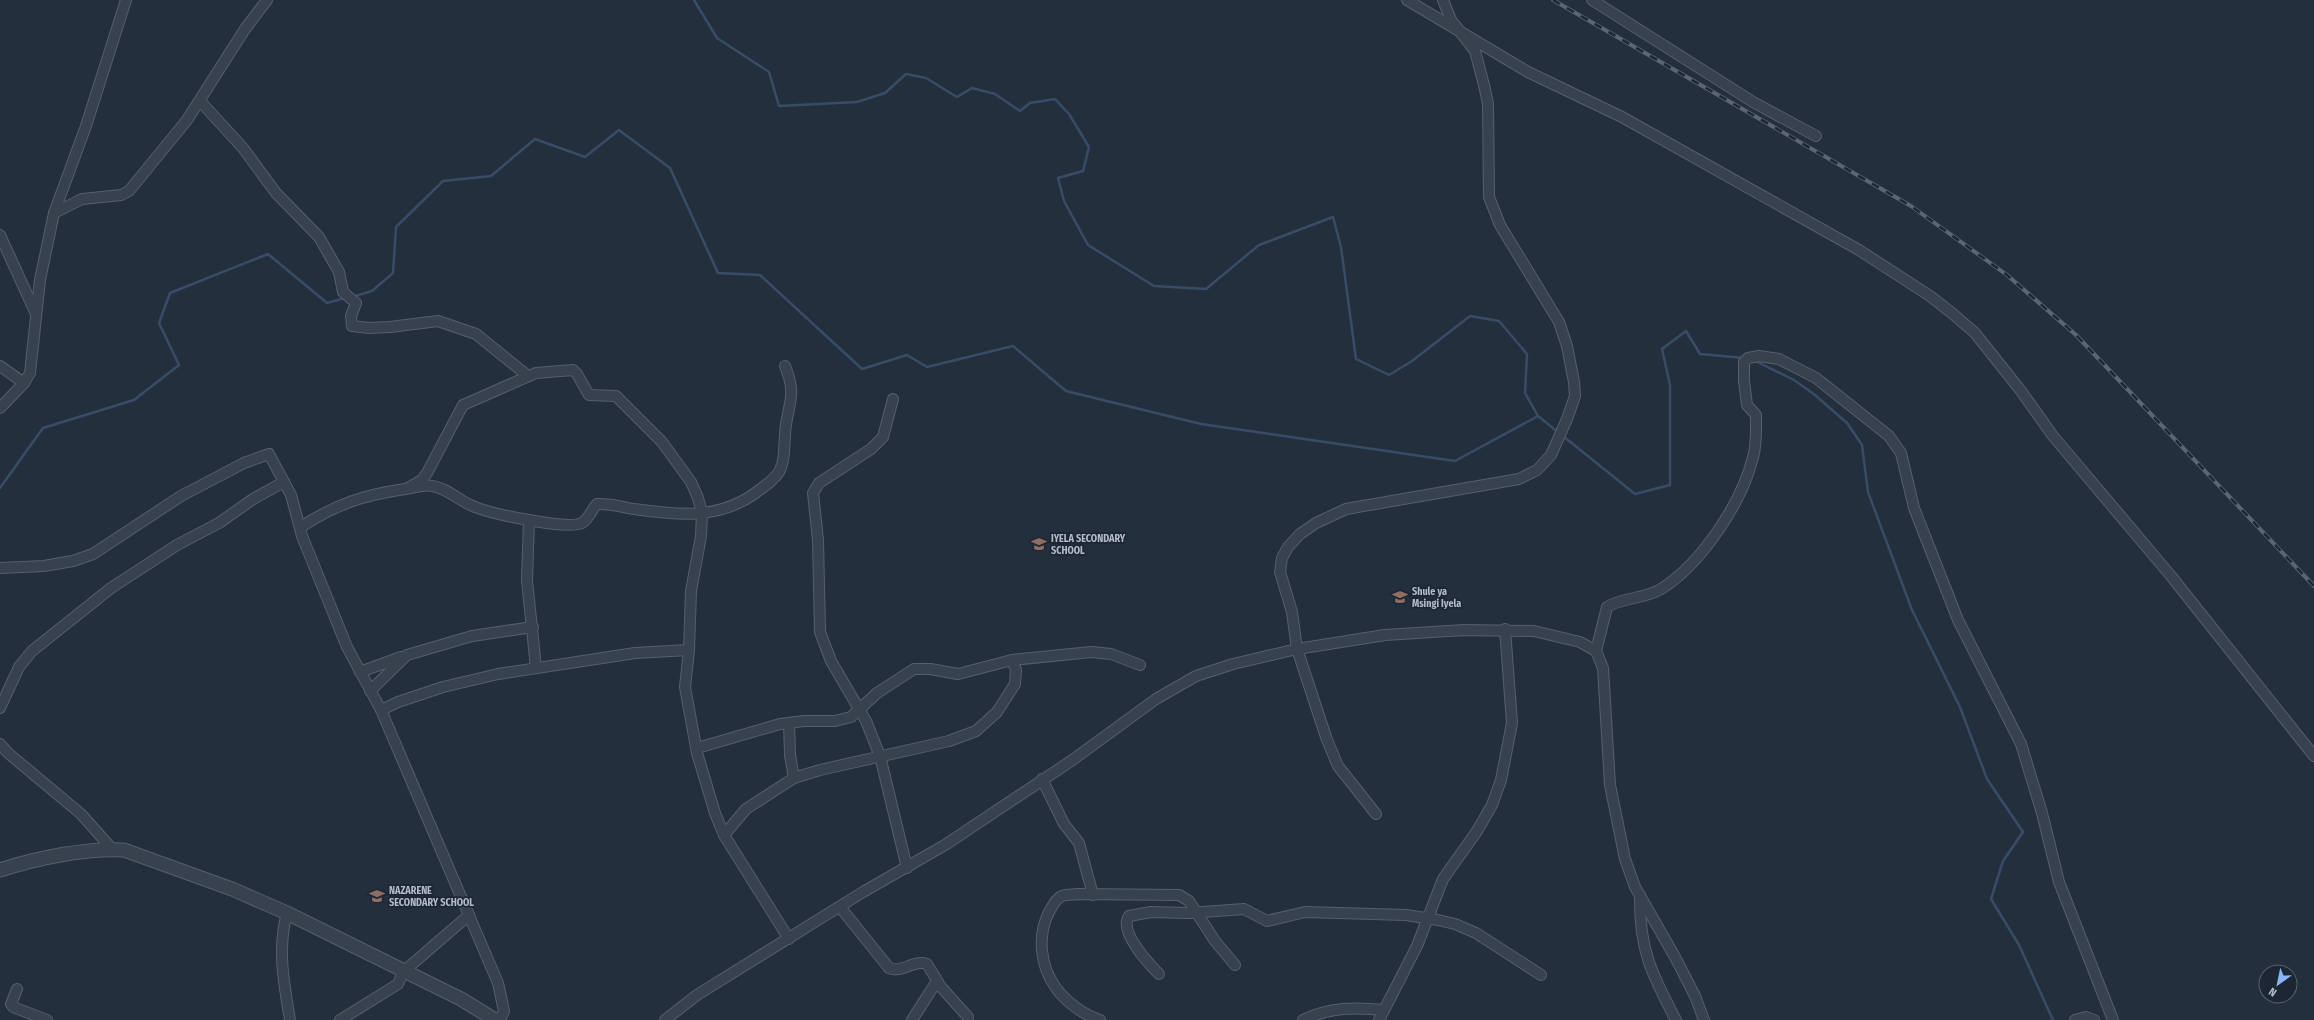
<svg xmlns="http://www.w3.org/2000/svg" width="2314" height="1020" font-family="'Fira Sans Condensed',sans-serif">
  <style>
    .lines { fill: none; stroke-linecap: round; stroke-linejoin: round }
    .stream { stroke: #394c67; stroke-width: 2.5 }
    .minor-casing { stroke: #565f6c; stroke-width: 12 }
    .tertiary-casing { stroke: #565f6c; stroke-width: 15 }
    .minor { stroke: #38414e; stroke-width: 10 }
    .tertiary { stroke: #38414e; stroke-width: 13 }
    .rail-casing { stroke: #5a6575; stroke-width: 4 }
    .rail { stroke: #1d2633; stroke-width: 2.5; stroke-dasharray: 8; stroke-linecap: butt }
    .labels { text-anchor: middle; stroke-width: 3.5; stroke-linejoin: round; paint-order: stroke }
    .poi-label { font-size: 10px; font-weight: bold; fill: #b4bcc9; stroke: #1d2633; text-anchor: start }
  </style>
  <rect width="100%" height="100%" fill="#242f3e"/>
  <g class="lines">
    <g class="stream">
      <polyline points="694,0 717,38 769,72 779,106 857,102 885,93 906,74 926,78 957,97 972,88 995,94 1020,111 1030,103 1055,99 1069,114 1089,147 1083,171 1058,178 1064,201 1088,245 1154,286 1206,289 1259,245 1333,217 1341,247 1356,359 1389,375 1412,361 1470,316 1499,321 1527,354 1525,393 1538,416 1559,433"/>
      <polyline points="352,297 372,291 393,273 396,227 443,181 491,176 535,139 585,157 619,130 670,168 718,273 760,275 862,369 907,355 927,367 1013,346 1066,391 1201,424 1455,461 1538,416"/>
      <polyline points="1755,361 1794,380 1815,395 1847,423 1862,445 1868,492 1912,610 1960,707 1987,779 2023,832 2003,861 1991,899 2019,945 2053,1020"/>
      <polyline points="1563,436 1635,494 1670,485 1670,385 1662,349 1686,331 1700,354 1744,358"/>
      <polyline points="0,488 43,428 134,400 179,365 159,323 170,293 268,254 327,303 345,298"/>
    </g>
    <defs>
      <g id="minor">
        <polyline points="1407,0 1528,72 1622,117 1859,250 1930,296 1953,314 1975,333 2021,391 2053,436 2171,576 2314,756"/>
        <polyline points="1592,0 1753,102 1816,136"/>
        <polyline points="200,101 243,148 276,193 319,237 339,272 343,292 356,303 351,316 352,326 369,328 390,327 438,321 476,334 528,376"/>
        <polyline points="54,213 82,199 121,195 129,191 187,120 245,29 267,0"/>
        <polyline points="0,235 36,314"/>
        <polyline points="0,366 24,383"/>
        <polyline points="893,399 883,437 871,449 819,483 813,493 818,540 820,632 831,661 866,721 880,756 907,868"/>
        <polyline points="0,408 24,383 30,373 40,280 54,213 86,126 126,0"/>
        <polyline points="408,488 422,480 427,473 463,405 536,373 573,370 577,374 589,395 616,396 662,442 691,482 698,498 702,513 701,536 691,591 689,650 685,687 697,753 715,813 724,835 789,939"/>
        <polyline points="529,520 527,580 536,668"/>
        <path d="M301 527C336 504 364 495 405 489 414 488 423 484 432 486 448 488 460 502 475 507 492 514 568 530 582 523 590 518 591 510 597 504 609 503 622 507 634 509 676 515 717 520 754 494 785 472 783 470 785 434 787 403 798 398 785 366"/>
        <polyline points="0,568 44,566 73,561 93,554 181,496 244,463 269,454 291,495 302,536 347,647 381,710 498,983 504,1011 500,1020"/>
        <path d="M1596 651 1607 607C1623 597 1645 599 1661 589 1701 564 1742 503 1753 457 1757 444 1756 428 1756 415L1747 405 1744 381V362L1748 358 1759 356 1779 359 1816 378 1889 436 1901 453 1914 508 1958 620 2021 744 2042 813 2059 882 2113 1020"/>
        <polyline points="360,672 401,657"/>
        <polyline points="370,691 407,655 472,636 533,627"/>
        <polyline points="0,708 19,667 32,651 111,588 177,545 219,523 253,499 284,482"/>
        <polyline points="381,710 398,702 443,687 498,674 635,653 689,650"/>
        <polyline points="789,723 790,755 794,778"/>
        <polyline points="0,744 8,753 81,814 113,850"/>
        <polyline points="697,748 780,724 804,721 835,721 851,717 877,693 914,669 930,669 958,674 1012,660 1091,652 1111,654 1140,665"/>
        <polyline points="1042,779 1064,824 1079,843 1093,895"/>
        <polyline points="1376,814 1338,766 1327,740 1297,649 1292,612 1280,572 1282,558 1288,547 1300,534 1316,523 1346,509 1519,479 1537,470 1551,455 1567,419 1575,396 1574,382 1567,346 1559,322 1500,225 1489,197 1488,104 1484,85 1475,51 1451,20 1443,0"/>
        <polyline points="724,835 746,809 794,778 820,770 949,741 976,731 997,712 1015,684 1016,670 1012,660"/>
        <path d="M1640 895C1639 949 1651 973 1676 1020"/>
        <path d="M840 907 889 968C901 974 914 959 927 964L941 987 968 1017"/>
        <path d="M287 913C277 949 284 984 290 1020"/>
        <path d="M1159 974C1149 964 1118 931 1129 916L1151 912 1189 913 1244 909 1267 921 1305 912 1406 915 1438 920 1455 924 1476 933 1541 975"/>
        <polyline points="17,989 11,1004 13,1007 47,1020"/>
        <polyline points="340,1020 398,984 403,972 469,915"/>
        <polyline points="665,1020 697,995 863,892 945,845 1071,761 1156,699 1196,676 1233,664 1297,649 1385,635 1464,630 1534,631 1580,642 1596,651 1603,668 1610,785 1625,859 1635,887 1675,957 1695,996 1704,1020"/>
        <polyline points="912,1020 937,981"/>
        <path d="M1100 1020C1084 1015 1066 1002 1056 988 1040 966 1037 936 1049 912 1053 906 1055 899 1062 896 1067 894 1073 895 1078 894L1179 895 1189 901 1215 941 1235 965"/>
        <path d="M1303 1020C1330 1007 1355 1007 1384 1010"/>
        <polyline points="1379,1020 1417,946 1443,879 1477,831 1492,805 1501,780 1512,723 1505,629"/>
        <polyline points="2075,1020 2086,1017 2094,1020"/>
      </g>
      <path id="tertiary" d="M0 870C37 858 85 848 124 850L232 889 287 913 461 999 495 1020"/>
    </defs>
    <use href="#minor" class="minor-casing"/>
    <use href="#tertiary" class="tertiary-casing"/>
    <use href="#minor" class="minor"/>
    <use href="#tertiary" class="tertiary"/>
    <defs>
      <polyline id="rail" points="1553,0 1911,206 2007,275 2076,335 2314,586"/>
    </defs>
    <use href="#rail" class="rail-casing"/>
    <use href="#rail" class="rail"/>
  </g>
  <defs>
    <symbol id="school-bare" viewBox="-9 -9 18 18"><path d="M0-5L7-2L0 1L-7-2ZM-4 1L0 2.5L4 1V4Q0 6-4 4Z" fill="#8d6e63" stroke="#1d2633" stroke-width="2.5" paint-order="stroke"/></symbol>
  </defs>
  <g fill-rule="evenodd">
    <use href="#school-bare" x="1028" y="533" width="22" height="22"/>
    <use href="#school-bare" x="1389" y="586" width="22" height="22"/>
    <use href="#school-bare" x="366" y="885" width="22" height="22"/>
  </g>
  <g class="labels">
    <g class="poi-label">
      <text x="1051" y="542">IYELA SECONDARY<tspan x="1051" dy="12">SCHOOL</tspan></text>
      <text x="1412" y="595">Shule ya<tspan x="1412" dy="12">Msingi Iyela</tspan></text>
      <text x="389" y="894">NAZARENE<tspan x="389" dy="12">SECONDARY SCHOOL</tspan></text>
    </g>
  </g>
  <g transform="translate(2278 984) rotate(213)"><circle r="19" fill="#1d2633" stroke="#59626f"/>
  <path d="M0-3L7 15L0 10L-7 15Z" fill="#8ab4f8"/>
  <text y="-6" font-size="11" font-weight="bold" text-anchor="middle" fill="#b4bcc9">N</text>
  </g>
</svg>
